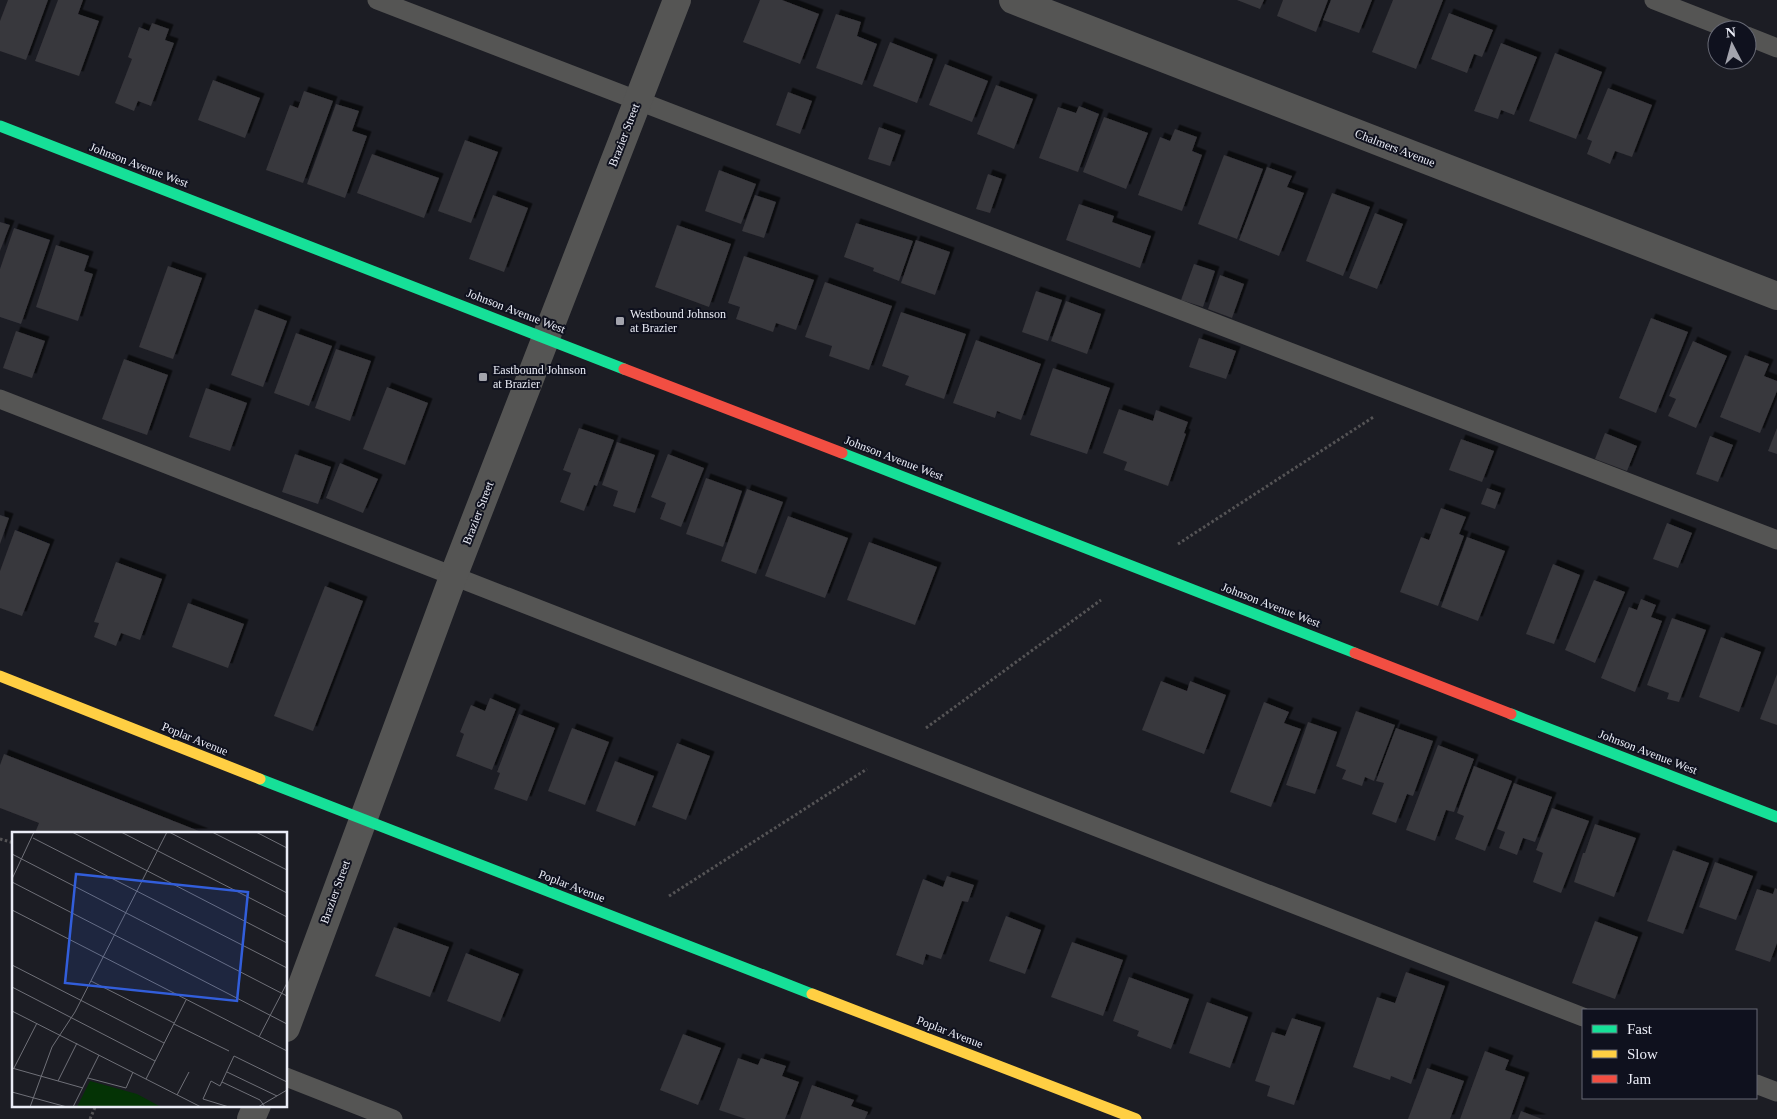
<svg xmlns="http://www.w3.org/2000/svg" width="1777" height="1119" font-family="'Times New Roman',serif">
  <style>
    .building { fill: #38373c; filter: url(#shadow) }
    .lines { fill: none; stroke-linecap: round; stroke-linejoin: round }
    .path { stroke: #555456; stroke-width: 3; stroke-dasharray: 2.5 2.5; stroke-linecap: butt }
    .lane { stroke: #555554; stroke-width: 19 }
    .street { stroke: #555554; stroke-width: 28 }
    .fast { stroke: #16e098; stroke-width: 11 }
    .slow { stroke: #ffcf43; stroke-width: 11 }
    .jam { stroke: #f24e42; stroke-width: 11 }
    .poi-dot { fill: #a3a4ad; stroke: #0f111e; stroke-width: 2 }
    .labels { text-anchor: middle; stroke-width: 4; stroke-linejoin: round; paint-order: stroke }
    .street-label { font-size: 12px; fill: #ebedf7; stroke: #0f111e }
    .poi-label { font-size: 12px; fill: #ebedf7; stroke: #0f111e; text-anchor: start }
    .inset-road { fill: none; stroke: #6f7078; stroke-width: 1 }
    .view { fill: #325edb; fill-opacity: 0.15; stroke: #325edb; stroke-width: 2.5 }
    .inset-edge { fill: none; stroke: #ebedf7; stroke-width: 2.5 }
  </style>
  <defs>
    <filter id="shadow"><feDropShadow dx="4.5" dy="-4.5" stdDeviation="0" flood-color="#0009"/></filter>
  </defs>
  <rect width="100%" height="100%" fill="#1c1d24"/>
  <g class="building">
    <polygon points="8,0 48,0 26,60 0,51 0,21"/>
    <polygon points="58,0 83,0 78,14 99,21 79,76 35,61"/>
    <polygon points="760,0 782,0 819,14 800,64 743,42"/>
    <polygon points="1237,0 1264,0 1260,9"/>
    <polygon points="1283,0 1328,0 1316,32 1277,16"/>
    <polygon points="1331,0 1372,0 1359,33 1323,20"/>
    <polygon points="1393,0 1443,0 1416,69 1372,52"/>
    <polygon points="1449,13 1493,30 1482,57 1474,54 1467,73 1431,59"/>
    <polygon points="836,14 861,22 857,36 877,44 862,85 816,68"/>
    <polygon points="152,23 169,29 165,40 174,43 151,106 138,101 134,111 115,103 132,59 128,57 139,27 149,31"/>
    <polygon points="890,42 933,59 917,103 873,86"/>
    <polygon points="1501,43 1537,57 1514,115 1501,110 1498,119 1474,111"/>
    <polygon points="1555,53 1602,72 1576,139 1529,121"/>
    <polygon points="945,64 988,81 972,122 929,105"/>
    <polygon points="213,80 260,98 245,138 198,120"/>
    <polygon points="996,85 1033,99 1014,149 977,134"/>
    <polygon points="1608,88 1652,105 1632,157 1615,151 1610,164 1587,154 1592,141 1587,139"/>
    <polygon points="304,91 333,101 303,183 266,170 290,105 298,108"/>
    <polygon points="788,92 812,101 800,134 776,125"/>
    <polygon points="336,104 359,111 352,131 367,136 345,198 307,184"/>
    <polygon points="1079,106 1099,114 1078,172 1039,158 1058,107 1076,113"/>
    <polygon points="1104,117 1148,133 1126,189 1083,172"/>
    <polygon points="879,127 901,135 890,166 868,159"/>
    <polygon points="1175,129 1197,137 1192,151 1202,155 1182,211 1138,195 1160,137 1170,141"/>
    <polygon points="465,140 498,152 471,223 438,211"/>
    <polygon points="372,154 439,178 424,218 357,193"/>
    <polygon points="1224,155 1263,169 1237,239 1198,224"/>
    <polygon points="1267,167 1292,176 1287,187 1304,193 1279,256 1239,240"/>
    <polygon points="719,170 756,184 741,224 705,211"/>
    <polygon points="988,174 1002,179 990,213 976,209"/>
    <polygon points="1332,193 1370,207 1343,276 1306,261"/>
    <polygon points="493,195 528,208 504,272 469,259"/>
    <polygon points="755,195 776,202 764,238 742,231"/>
    <polygon points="1079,204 1114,216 1112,222 1151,236 1140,268 1066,240"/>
    <polygon points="1375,213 1403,224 1377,289 1349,278"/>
    <polygon points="0,222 10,225 0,251"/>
    <polygon points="856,223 913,241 899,281 873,271 874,268 844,257"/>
    <polygon points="677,225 731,244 709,307 655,287"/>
    <polygon points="14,228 50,240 21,324 0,317 0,269"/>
    <polygon points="916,240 950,252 935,295 901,283"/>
    <polygon points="56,245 89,256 84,271 93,274 78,321 36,307"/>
    <polygon points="744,256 814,280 796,330 776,323 773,332 736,319 740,307 728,303"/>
    <polygon points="1194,264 1215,271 1203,307 1181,300"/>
    <polygon points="168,266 202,278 173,359 139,347"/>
    <polygon points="1220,275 1244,284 1232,318 1208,309"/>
    <polygon points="825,282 892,306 869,370 829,356 832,346 805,337"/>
    <polygon points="1036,291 1062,300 1048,341 1022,332"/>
    <polygon points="1066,301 1101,314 1087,354 1051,341"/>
    <polygon points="255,309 287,321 263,387 231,375"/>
    <polygon points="901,312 966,334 944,399 905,385 909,376 882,366"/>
    <polygon points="1651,318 1688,332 1656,413 1619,398"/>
    <polygon points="16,331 45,341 32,378 3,368"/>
    <polygon points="296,333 332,346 309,406 274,393"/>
    <polygon points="1199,338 1236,351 1226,379 1189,367"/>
    <polygon points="976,340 1041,364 1021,420 997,411 995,418 953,403"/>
    <polygon points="1693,341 1727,356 1696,428 1668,416 1676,399 1669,396"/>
    <polygon points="336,349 371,361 350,421 315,408"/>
    <polygon points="1745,355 1769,364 1764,376 1777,381 1777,391 1760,433 1720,417"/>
    <polygon points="124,359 168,375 147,435 102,419"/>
    <polygon points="1053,368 1110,388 1087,454 1030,435"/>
    <polygon points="387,387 428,403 405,465 363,449"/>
    <polygon points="206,388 247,403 230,451 189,437"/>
    <polygon points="1119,409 1153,421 1156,410 1188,422 1184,433 1186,434 1168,486 1124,470 1127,462 1103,453"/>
    <polygon points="579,428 614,440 597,486 594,485 584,511 560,502 571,473 563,470"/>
    <polygon points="1777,428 1777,454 1768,451"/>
    <polygon points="1605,433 1637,446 1627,471 1595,459"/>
    <polygon points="1710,436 1733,445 1718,482 1696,474"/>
    <polygon points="1461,439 1494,451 1482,482 1449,470"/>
    <polygon points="617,442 655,455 635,513 613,506 618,491 602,485"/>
    <polygon points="295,454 331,467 318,504 282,492"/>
    <polygon points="668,454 704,468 681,527 660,519 666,503 651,497"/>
    <polygon points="340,463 378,479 363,513 326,498"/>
    <polygon points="706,478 742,491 723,547 686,534"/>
    <polygon points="1487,488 1501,493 1495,509 1481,504"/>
    <polygon points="747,489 783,502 756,574 721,561"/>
    <polygon points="1441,508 1466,517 1459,534 1464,536 1438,606 1400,592 1421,537 1429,540"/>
    <polygon points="0,515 9,518 0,544"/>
    <polygon points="788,516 848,538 825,598 765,576"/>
    <polygon points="1667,523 1692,533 1678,568 1653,559"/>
    <polygon points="15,530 50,544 22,616 0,608 0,571"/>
    <polygon points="1467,537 1505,551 1478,621 1441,607"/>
    <polygon points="869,542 937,567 915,625 847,600"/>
    <polygon points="116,562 162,579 140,640 121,633 116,646 94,637 99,623 94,622"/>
    <polygon points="1553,564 1580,575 1554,644 1526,634"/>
    <polygon points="1594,580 1625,592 1595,663 1565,650"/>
    <polygon points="325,586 363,601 313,731 274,716"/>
    <polygon points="1641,599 1656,605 1651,617 1662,621 1635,692 1601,678 1629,607 1637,610"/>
    <polygon points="188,603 244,624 228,668 172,647"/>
    <polygon points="1672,618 1706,630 1679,702 1667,699 1669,693 1647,685"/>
    <polygon points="1721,637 1761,652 1739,712 1699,697"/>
    <polygon points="1777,674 1777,725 1760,719"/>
    <polygon points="1161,681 1187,691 1190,681 1226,695 1204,754 1142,730"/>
    <polygon points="490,698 516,709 492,770 456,756 464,734 460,732 471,705 485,711"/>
    <polygon points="1264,702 1289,712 1284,723 1301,729 1271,807 1230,792"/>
    <polygon points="1356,711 1395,725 1374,781 1365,777 1362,786 1342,779 1346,770 1336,766"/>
    <polygon points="519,714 555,728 527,801 494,789 500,773 497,772"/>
    <polygon points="1308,722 1337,732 1315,794 1286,785"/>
    <polygon points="572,728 609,742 585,805 548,791"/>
    <polygon points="1396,728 1433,741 1413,796 1407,794 1396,823 1372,814 1384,783 1376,781"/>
    <polygon points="677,743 710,756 686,820 652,807"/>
    <polygon points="1438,745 1474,759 1454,812 1446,810 1435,841 1406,830"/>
    <polygon points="4,754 204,833 35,833 39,823 0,808 0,765"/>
    <polygon points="615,761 654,776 635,826 596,811"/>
    <polygon points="1474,766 1512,781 1485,851 1455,839 1464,816 1457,813"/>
    <polygon points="1514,783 1552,797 1535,842 1523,838 1517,855 1499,848 1505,832 1497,829"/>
    <polygon points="1552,808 1589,821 1561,893 1533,882 1543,853 1536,850"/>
    <polygon points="1595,824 1636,838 1614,897 1574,882 1583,853 1585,853"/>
    <polygon points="1673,850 1709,863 1683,934 1647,921"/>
    <polygon points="1715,862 1753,876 1736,920 1699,907"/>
    <polygon points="947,876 974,885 968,902 962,901 941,959 926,954 923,965 896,955 923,879 943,887"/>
    <polygon points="1775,888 1777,889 1777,943 1770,962 1735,950 1757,889 1773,894"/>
    <polygon points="1006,916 1041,930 1025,974 989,961"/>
    <polygon points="1595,921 1638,937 1615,999 1572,983"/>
    <polygon points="394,927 449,947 430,997 375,976"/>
    <polygon points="1072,942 1123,960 1103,1016 1051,997"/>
    <polygon points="466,953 519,974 500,1022 447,1001"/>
    <polygon points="1406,972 1445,986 1411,1084 1391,1076 1390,1080 1353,1067 1377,997 1395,1003"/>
    <polygon points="1129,977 1189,999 1171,1049 1137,1036 1139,1031 1113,1021"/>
    <polygon points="1207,1002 1248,1017 1230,1068 1189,1053"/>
    <polygon points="1292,1018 1321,1027 1294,1105 1267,1096 1270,1086 1255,1081 1272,1032 1285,1036"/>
    <polygon points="683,1034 721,1048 698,1105 660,1090"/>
    <polygon points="1485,1051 1509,1060 1505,1070 1525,1077 1510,1119 1460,1119"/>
    <polygon points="738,1058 758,1065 761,1058 786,1066 782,1076 799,1082 785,1119 746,1119 719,1110"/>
    <polygon points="1427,1068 1464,1081 1450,1119 1408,1119"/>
    <polygon points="812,1085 854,1100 851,1106 868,1112 865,1119 800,1119"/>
    <polygon points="1521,1111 1542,1119 1518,1119"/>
  </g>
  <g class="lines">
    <g class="path">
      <polyline points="1178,544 1375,416"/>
      <polyline points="926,728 1101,600"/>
      <polyline points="0,839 14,843"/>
      <polyline points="669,896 867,769"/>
      <polyline points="90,1119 96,1105"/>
    </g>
    <g class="lane">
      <polyline points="377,0 1777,540"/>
      <polyline points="1654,0 1731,30"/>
      <polyline points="1747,36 1777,48"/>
      <polyline points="0,399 1583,1017"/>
      <polyline points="286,1077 393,1119"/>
      <polyline points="1756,1084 1777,1092"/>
    </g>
    <g class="street">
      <polyline points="1013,0 1777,296"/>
      <polyline points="286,1028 453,577 677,0"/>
      <polyline points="251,1119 257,1105"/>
    </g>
    <g class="fast">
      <polyline points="0,126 624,369"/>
      <polyline points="842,453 1355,653"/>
      <polyline points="1511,714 1777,817"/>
      <polyline points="260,779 812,994"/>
    </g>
    <g class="slow">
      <polyline points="0,676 260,779"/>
      <polyline points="812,994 1136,1119"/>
    </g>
    <g class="jam">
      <polyline points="624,369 842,453"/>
      <polyline points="1355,653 1511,714"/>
    </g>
  </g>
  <g class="poi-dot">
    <rect x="615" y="316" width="10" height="10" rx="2.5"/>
    <rect x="478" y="372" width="10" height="10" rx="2.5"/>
  </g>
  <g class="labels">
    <g class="street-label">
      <text transform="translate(624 135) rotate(-69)" y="4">Brazier Street</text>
      <text transform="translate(1395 148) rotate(21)" y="4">Chalmers Avenue</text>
      <text transform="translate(139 165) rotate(21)" y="4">Johnson Avenue West</text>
      <text transform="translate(516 311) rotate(21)" y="4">Johnson Avenue West</text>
      <text transform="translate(894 458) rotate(21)" y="4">Johnson Avenue West</text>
      <text transform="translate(478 513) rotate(-69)" y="4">Brazier Street</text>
      <text transform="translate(1271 605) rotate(21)" y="4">Johnson Avenue West</text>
      <text transform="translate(195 739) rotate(22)" y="4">Poplar Avenue</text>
      <text transform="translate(1648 752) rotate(21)" y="4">Johnson Avenue West</text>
      <text transform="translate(572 886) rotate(21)" y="4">Poplar Avenue</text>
      <text transform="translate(335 892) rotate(-70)" y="4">Brazier Street</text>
      <text transform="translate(950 1032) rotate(21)" y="4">Poplar Avenue</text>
    </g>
    <g class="poi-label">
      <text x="630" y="318">Westbound Johnson<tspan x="630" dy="14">at Brazier</tspan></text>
      <text x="493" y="374">Eastbound Johnson<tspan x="493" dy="14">at Brazier</tspan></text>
    </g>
  </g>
  <g transform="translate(12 832)">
    <rect width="275" height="275" fill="#1c1d24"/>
    <path d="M78 249 125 262 149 275H65Z" fill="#043305"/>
    <path class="inset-road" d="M60 0 275 111M109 0 275 85M157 0 275 61M200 0 275 38M244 0 275 16M21 6 275 136M0 22 275 164M0 47 22 0M0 50 275 192M0 78 275 219M0 133 152 211M79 149 162 191M0 155 143 229M0 179 189 275M162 192 217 219M247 205 275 151M0 236 71 256M2 236 25 191M215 240 265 264M76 246 114 256 121 240M134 247 174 168M46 249 65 211M210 250 248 268 253 275M0 260 55 275M165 263 177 240M18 275 40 215 63 180 155 0M61 275 87 223M217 275 191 267 199 249 208 254 222 224 275 250M246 275 275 258"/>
    <path class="view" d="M64 42 236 60 225 169 53 151Z"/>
    <rect width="275" height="275" class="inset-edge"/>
  </g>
  <rect x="1582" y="1009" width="175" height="90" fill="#0f111e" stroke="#676975"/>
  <rect x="1592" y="1025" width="25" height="8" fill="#16e098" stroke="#676975"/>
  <text x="1627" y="1034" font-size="15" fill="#ebedf7">Fast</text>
  <rect x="1592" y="1050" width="25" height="8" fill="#ffcf43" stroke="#676975"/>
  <text x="1627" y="1059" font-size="15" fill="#ebedf7">Slow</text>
  <rect x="1592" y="1075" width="25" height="8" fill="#f24e42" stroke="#676975"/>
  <text x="1627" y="1084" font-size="15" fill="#ebedf7">Jam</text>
  <g transform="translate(1732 45) rotate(354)"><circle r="24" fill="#0f111e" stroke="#676975"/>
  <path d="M0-4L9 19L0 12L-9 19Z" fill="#a3a4ad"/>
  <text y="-8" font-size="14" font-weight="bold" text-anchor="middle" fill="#ebedf7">N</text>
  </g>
</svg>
